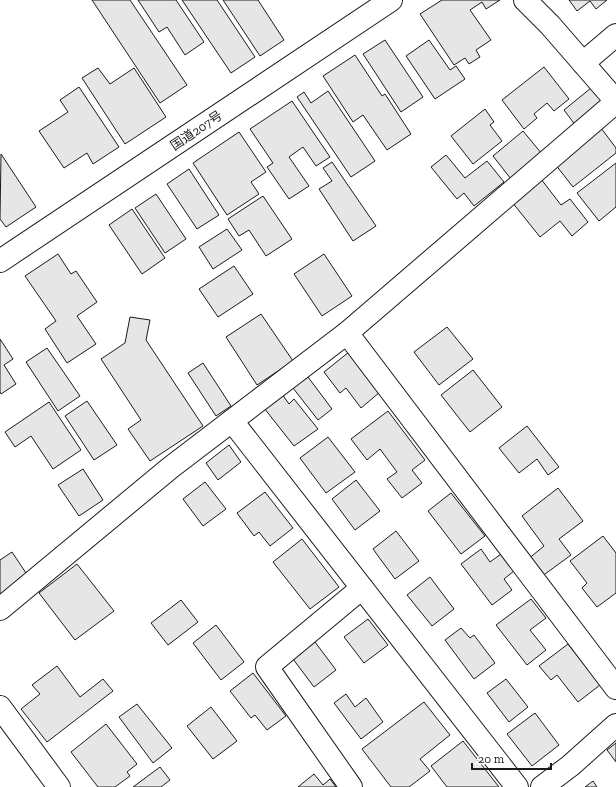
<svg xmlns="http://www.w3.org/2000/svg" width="616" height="787" font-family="'Zilla Slab','Noto Sans JP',serif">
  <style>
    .building { fill: #e6e6e6; stroke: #1a1a1a }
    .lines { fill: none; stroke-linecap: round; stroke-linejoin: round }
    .street-casing { stroke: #1a1a1a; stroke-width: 24 }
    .highway-casing { stroke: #1a1a1a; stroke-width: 24 }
    .street { stroke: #fff; stroke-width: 22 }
    .highway { stroke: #fff; stroke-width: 22 }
    .labels { text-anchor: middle; stroke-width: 3; stroke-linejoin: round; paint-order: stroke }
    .street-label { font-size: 13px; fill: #1a1a1a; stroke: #fff }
  </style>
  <rect width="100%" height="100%" fill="#fff"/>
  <g class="building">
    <polygon points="92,0 130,0 187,85 160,103"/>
    <polygon points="138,0 176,0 204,42 185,55 167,27 159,32"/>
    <polygon points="182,0 217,0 255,57 231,73"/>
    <polygon points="223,0 258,0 284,40 260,56"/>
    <polygon points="442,0 500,0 486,9 482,2 470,10 491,40 476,50 480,57 469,64 465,58 454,65 420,14"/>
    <polygon points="569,0 607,0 596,9 590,1 577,11"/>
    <polygon points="385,40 423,97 401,112 363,54"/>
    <polygon points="429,40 450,70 456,66 465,79 435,99 406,56"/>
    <polygon points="355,55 382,96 385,94 411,134 387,150 363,115 353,122 323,76"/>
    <polygon points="544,67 569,99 554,111 547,103 534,114 537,118 524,129 502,100"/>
    <polygon points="98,68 110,84 134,68 166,117 125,144 82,78"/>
    <polygon points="79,87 119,147 93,164 87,153 64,168 39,131 68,112 60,100"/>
    <polygon points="591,88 604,104 576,126 564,110"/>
    <polygon points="328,91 375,161 351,177 297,97 304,92 311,103"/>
    <polygon points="292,101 330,157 316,166 303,147 289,157 309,186 289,199 267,167 273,163 250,129"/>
    <polygon points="485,109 494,122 490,125 502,141 473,164 451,136"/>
    <polygon points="601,128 616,148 616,153 573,187 555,164"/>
    <polygon points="523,131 542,154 511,179 493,156"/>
    <polygon points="239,132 266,172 251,182 259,194 227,215 193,163"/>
    <polygon points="1,154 36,207 6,227 0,219"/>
    <polygon points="446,155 465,178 487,161 504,182 474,206 464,193 457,199 431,167"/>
    <polygon points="332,162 376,226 353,241 319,189 332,181 323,168"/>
    <polygon points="616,163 616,207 599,221 577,193"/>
    <polygon points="189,169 219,215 197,229 167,184"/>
    <polygon points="541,179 561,205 570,199 588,222 572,236 560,221 540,237 512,202"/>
    <polygon points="156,194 186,239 165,253 135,208"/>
    <polygon points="263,196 292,239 266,256 249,230 239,236 228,219"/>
    <polygon points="132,209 165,258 142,274 109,225"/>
    <polygon points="227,229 242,250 213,269 199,247"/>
    <polygon points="58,254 71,274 76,271 97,302 77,316 96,344 67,363 45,329 56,321 25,276"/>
    <polygon points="324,254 352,296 322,316 294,274"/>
    <polygon points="234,266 253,294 218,317 199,289"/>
    <polygon points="261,314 293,361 257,385 226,337"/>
    <polygon points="130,317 150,320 146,340 203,426 150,461 128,429 141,420 101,359 125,343"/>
    <polygon points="447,327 473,359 439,385 414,352"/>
    <polygon points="0,339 13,359 4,365 16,384 1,394 0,392"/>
    <polygon points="47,348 80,396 58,411 26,362"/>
    <polygon points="349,352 380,392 361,408 346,388 340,393 324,372"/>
    <polygon points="203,363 231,406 216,416 188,373"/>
    <polygon points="473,370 502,407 470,432 441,395"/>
    <polygon points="308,377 332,409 318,420 293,388"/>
    <polygon points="282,394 289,404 294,399 318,429 294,446 264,408"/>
    <polygon points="87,401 117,445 94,460 65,416"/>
    <polygon points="49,402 81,450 53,469 31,436 15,447 5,432"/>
    <polygon points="388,411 425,460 412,470 422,483 402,498 387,479 397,472 380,449 367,460 351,439"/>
    <polygon points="527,426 559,467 548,475 537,459 519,473 499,448"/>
    <polygon points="328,437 355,472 326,493 300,458"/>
    <polygon points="229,445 241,462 218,480 206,463"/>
    <polygon points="83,469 103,500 79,516 58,485"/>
    <polygon points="356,480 380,511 355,530 332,499"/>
    <polygon points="205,482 226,509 203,526 183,499"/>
    <polygon points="558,488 583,521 559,539 571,555 541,577 527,560 544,546 522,516"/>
    <polygon points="265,492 293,528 270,546 259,532 254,536 237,513"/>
    <polygon points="451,493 485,536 461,554 428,511"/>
    <polygon points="396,531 419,561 395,579 373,549"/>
    <polygon points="603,536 616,553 616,593 597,607 582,588 587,583 570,561"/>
    <polygon points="302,539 339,587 310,609 273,562"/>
    <polygon points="481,549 490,562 501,554 514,571 504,579 512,590 492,605 461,564"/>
    <polygon points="12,552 28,576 0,595 0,560"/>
    <polygon points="77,564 114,611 75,640 39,593"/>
    <polygon points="430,577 454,609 432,626 407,595"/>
    <polygon points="531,599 546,618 530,630 546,650 527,665 496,625"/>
    <polygon points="181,600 198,622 168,645 151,623"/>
    <polygon points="368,619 388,645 364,663 344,637"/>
    <polygon points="216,625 244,662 221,680 193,643"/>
    <polygon points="461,628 470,638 474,635 495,663 474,679 445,640"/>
    <polygon points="315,642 336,670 314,687 293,659"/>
    <polygon points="568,644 600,685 578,702 557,675 551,680 539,666"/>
    <polygon points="57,666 80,697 103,679 113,691 47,742 21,709 40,694 32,685"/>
    <polygon points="253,673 286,716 267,730 255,715 251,718 230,691"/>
    <polygon points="506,679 528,707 509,722 487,693"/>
    <polygon points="346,694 355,707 366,698 383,722 361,739 334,703"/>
    <polygon points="424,702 450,735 420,759 430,771 409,787 391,787 362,749"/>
    <polygon points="137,704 172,748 153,763 119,717"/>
    <polygon points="211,707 237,741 213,759 187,726"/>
    <polygon points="535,713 559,745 532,766 507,734"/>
    <polygon points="106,724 137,764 127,772 130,776 115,787 98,787 71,752"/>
    <polygon points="463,741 499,787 447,787 431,766"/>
    <polygon points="616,743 616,762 607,750"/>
    <polygon points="160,767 170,780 161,787 133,787"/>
    <polygon points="314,774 323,785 330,779 336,787 298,787"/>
    <polygon points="593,781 597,787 585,787"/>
  </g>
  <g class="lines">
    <defs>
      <g id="street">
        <polyline points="525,0 550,25 616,101"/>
        <polyline points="583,63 616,35"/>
        <polyline points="347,333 616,688"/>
        <polyline points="232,421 517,787"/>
        <polyline points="0,609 170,468 347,333 616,102"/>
        <polyline points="0,707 59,787"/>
        <polyline points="351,787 267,667 362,588"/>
        <polyline points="542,787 570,766 616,725"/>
      </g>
      <polyline id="highway" points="0,261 391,0"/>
    </defs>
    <use href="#street" class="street-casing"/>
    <use href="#highway" class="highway-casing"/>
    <use href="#street" class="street"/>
    <use href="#highway" class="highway"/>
  </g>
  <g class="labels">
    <g class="street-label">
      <text transform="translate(196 130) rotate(-34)" y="5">国道207号</text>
    </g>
  </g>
  <path d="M472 763v6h79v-6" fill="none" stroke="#1a1a1a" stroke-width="2"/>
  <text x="478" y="763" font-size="12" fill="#1a1a1a" stroke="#ffffff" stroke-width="3" paint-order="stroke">20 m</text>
</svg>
